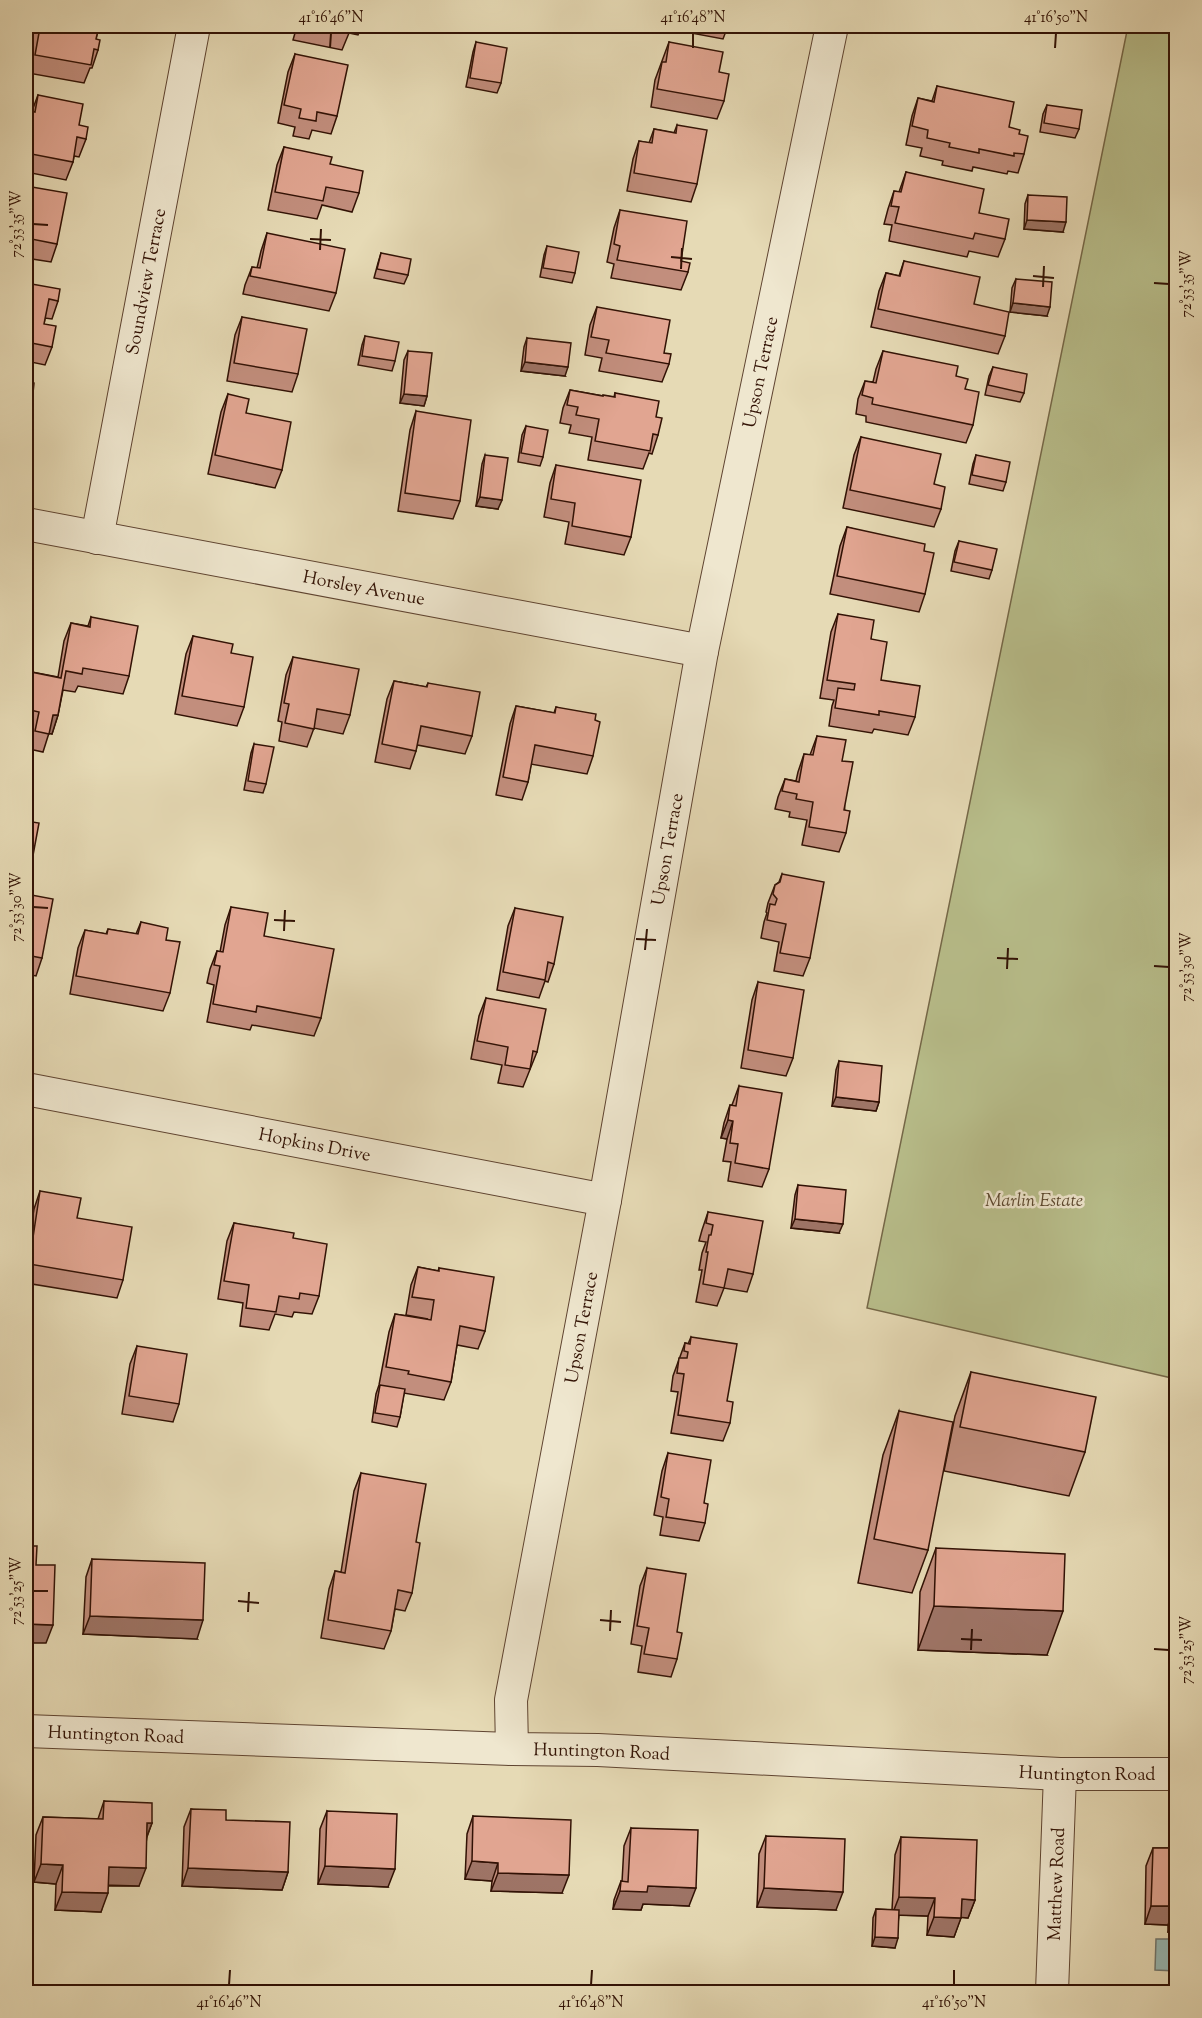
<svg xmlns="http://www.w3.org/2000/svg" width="1202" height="2018" font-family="'Sorts Mill Goudy',serif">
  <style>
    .green { fill: #b8be8b; stroke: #756848; stroke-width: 1.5 }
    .water { fill: #97b9b4; stroke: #6f766e; stroke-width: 1.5 }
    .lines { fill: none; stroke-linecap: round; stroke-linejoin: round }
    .minor-casing { stroke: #5f4431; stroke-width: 34 }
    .minor { stroke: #efe7cf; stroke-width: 32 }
    .wall { fill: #c28e7d; stroke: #321205; stroke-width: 1.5 }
    .shaded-wall { fill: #9e7466; stroke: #321205; stroke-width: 1.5 }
    .building { fill: #e1a591; stroke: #321205; stroke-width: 1.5 }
    .ticks { fill: none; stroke: #321205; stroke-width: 2 }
    .labels { text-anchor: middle; stroke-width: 5; stroke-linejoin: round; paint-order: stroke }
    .street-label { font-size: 18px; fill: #321205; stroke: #efe7cf }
    .park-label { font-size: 18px; font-style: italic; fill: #5a462d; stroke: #efe7cf }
    .neatline { fill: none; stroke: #321205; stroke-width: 2 }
    .ticks-label { font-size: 15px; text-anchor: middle; fill: #321205 }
  </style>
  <rect width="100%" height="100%" fill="#e6dab5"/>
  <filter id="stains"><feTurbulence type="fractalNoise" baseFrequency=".00333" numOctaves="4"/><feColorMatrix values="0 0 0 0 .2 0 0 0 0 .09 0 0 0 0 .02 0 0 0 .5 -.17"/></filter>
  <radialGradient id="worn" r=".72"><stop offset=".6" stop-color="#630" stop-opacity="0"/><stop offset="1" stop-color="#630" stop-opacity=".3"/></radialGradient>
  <polygon class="green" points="1128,26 1176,26 1176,1379 867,1308"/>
  <polygon class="water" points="1156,1939 1176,1939 1176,1971 1155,1970"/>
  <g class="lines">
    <defs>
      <g id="minor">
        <path id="s1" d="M26 524 702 651"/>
        <path id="s2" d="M97 538 194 26"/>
        <path id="s3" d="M26 1089 605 1200"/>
        <path id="s4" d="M26 1731 512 1749 598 1750 1060 1774H1176"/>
        <path id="s5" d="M512 1749 511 1700 605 1200 702 651 832 26"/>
        <path id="s6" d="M1052 1992 1060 1774"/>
      </g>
    </defs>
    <use href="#minor" class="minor-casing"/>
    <use href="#minor" class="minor"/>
  </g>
  <g class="wall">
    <polygon points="26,26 99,26 96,39 98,50 92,68 90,68 84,83 28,73 33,51 26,49"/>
    <polygon points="297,26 362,26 358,35 349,33 342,50 293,40"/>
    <polygon points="668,26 728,26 723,39 675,30 676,27"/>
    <polygon points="476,42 501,83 497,93 466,87 473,52"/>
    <polygon points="669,42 719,72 724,101 717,119 651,107 655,80"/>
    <polygon points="295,54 337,116 331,134 312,130 309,139 293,136 295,127 278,123 288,72"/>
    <polygon points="937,86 1019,134 1024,154 1018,173 1008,171 1007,174 973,167 972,171 942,165 943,161 920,156 922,148 906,145 912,116 918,98 932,101"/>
    <polygon points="38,95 79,125 86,139 79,157 74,156 73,162 66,180 26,172 26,110 32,111"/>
    <polygon points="1047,105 1079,129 1075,138 1040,132 1043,114"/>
    <polygon points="677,125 697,184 691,202 627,191 633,159 639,141 649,143 654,129 674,133"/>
    <polygon points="284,147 330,164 359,193 352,212 322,205 317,219 268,210 277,165"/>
    <polygon points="906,172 979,213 1005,239 998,257 969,251 967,257 889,241 892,225 884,224 888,209 894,191 899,192"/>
    <polygon points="26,186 57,244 51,262 26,258"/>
    <polygon points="1028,195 1063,232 1024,229 1025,204"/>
    <polygon points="620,210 681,261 688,272 681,290 611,278 614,264 607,262 614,228"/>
    <polygon points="267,233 336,293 329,311 243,294 245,285 252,267 257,268 261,251"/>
    <polygon points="547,246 575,273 572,283 540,277 544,255"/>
    <polygon points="381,253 408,275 404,284 374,278 378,263"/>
    <polygon points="904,261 974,304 1005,336 998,354 871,327 879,291 886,273 899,276"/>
    <polygon points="1016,279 1047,316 1010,312 1012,288"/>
    <polygon points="26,283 58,301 52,319 45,318 44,324 52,347 45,365 26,361"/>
    <polygon points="597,307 664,353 669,364 662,382 599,371 602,358 585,355 590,325"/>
    <polygon points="242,317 298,374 292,392 227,381 235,335"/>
    <polygon points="365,336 395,361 392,371 358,365 362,345"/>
    <polygon points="527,338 565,376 521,371 524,347"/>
    <polygon points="408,351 427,396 424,406 400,403 404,360"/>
    <polygon points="883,351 956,376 965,389 973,425 966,443 866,422 866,416 856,414 858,399 865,381 873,382 876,369"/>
    <polygon points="993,367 1024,393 1020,402 985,395 989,376"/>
    <polygon points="26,376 27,381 33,393 26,411"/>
    <polygon points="570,390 603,396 614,397 615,393 656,417 658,435 652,454 649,453 643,469 588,460 592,437 569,433 571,425 560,423 563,408"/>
    <polygon points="228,394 246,413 282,470 275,488 208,474 221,412"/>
    <polygon points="416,411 460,501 453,519 398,511 410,430"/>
    <polygon points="526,426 543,457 540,466 518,462 522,435"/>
    <polygon points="861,437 934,484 941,509 934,527 843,508 854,455"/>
    <polygon points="485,455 498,509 476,506 482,464"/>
    <polygon points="976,455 1006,482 1003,491 969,484 973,464"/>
    <polygon points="556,465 631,537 624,555 565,544 569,522 544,517 550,483"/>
    <polygon points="847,527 924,551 925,594 919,612 830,594 840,546"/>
    <polygon points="959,541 992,570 989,579 951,571 955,551"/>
    <polygon points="838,614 871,639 881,680 915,717 908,735 874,729 872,733 829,726 832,706 834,700 820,698 831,632"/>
    <polygon points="91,617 129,676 123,694 78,686 75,692 63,690 58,715 52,734 49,733 43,752 29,749 32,730 26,729 26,671 58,677 64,641 71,623 88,626"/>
    <polygon points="193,636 231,653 244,707 237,726 175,714 186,654"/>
    <polygon points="293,657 350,715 343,734 314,728 307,747 279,741 282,722 278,721 286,675"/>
    <polygon points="394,681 426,687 428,683 472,736 465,754 417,745 416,751 410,769 375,762 387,699"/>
    <polygon points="516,706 554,713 556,707 595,720 593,756 587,774 531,764 528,782 522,800 496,795 510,724"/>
    <polygon points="817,736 842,761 846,833 839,852 802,845 807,820 789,817 790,812 775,809 778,797 785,779 796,781 798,772 804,754 810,755"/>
    <polygon points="254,744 266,784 263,793 244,790 251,753"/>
    <polygon points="26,821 31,866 26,882"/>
    <polygon points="782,874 810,958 803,976 774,971 779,942 761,938 764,922 767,913 766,912 768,903 775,885 779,882"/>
    <polygon points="26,894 42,958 36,976 26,974"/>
    <polygon points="231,907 264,936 321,1018 314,1036 252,1025 250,1030 207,1022 214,985 207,983 210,969 217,951 220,952 225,925"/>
    <polygon points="515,908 554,964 548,982 545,981 539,998 497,990 508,926"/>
    <polygon points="141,922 166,940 170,993 163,1011 70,994 78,948 85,930 106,934 108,929 136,934"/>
    <polygon points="758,982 793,1058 786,1076 741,1068 752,1000"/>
    <polygon points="486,998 537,1052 523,1087 498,1083 502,1065 471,1059 479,1016"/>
    <polygon points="839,1061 879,1102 876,1111 832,1106 836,1070"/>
    <polygon points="739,1086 769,1169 762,1187 728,1181 731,1162 723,1161 727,1139 721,1138 724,1123 730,1105 732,1105"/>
    <polygon points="798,1185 839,1233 791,1228 795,1195"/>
    <polygon points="40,1191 77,1218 123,1280 117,1298 26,1283 26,1261 34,1209"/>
    <polygon points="708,1212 753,1274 747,1292 724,1288 717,1306 696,1302 702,1270 699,1270 702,1253 706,1242 699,1241 702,1230"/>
    <polygon points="234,1223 293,1238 319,1296 312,1314 294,1312 292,1317 275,1314 269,1330 240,1326 243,1303 218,1299 227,1241"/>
    <polygon points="418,1267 438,1271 439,1268 485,1331 478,1349 457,1345 451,1382 444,1400 404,1393 400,1417 397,1427 372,1422 376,1394 379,1385 389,1332 395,1314 428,1319 406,1315 411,1285"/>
    <polygon points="691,1337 727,1401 730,1423 723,1441 671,1433 678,1392 671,1391 673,1376 685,1343 688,1344"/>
    <polygon points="137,1346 179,1404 173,1422 122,1414 130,1364"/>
    <polygon points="971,1372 1085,1452 1069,1496 944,1471 955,1416"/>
    <polygon points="899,1411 928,1550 912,1593 858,1583 883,1455"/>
    <polygon points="668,1453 704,1503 705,1523 699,1541 660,1535 663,1517 654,1515 662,1471"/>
    <polygon points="361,1473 416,1542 412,1593 405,1611 395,1609 391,1631 384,1649 321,1638 329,1589 335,1571 341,1572 354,1491"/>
    <polygon points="936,1548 1047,1655 918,1650 920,1592"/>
    <polygon points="92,1559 197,1639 83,1634 86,1577"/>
    <polygon points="647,1568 677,1632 677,1659 671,1677 638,1672 642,1646 631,1644 640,1586"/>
    <polygon points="104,1801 152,1823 147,1837 139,1886 108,1886 101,1912 55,1910 56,1884 34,1882 36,1835 43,1817 98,1819"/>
    <polygon points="191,1809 226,1820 288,1872 282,1890 182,1886 184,1827"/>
    <polygon points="327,1811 388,1887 318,1884 320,1829"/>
    <polygon points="473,1816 562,1893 491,1891 492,1881 465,1879 467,1834"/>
    <polygon points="631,1828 689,1906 643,1904 641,1910 613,1909 614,1900 621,1881 622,1882 624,1846"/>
    <polygon points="766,1836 836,1910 757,1907 759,1854"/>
    <polygon points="901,1837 975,1900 968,1918 961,1917 954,1937 927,1935 928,1916 899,1915 895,1948 872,1946 873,1918 876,1909 892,1910 895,1855"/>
    <polygon points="1153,1848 1176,1848 1176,1932 1168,1932 1168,1925 1145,1924 1146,1866"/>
  </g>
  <g class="shaded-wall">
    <polygon points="1027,220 1066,222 1063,232 1024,229"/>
    <polygon points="1013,303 1050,307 1047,316 1010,312"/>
    <polygon points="525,362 568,367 565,376 521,371"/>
    <polygon points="404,394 427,396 424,406 400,403"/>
    <polygon points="480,497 502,500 498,509 476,506"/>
    <polygon points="53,715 58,715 52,734 46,733"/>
    <polygon points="836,1097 879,1102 876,1111 832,1106"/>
    <polygon points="728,1120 733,1121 727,1139 721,1138"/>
    <polygon points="795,1219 843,1224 839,1233 791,1228"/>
    <polygon points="934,1606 1063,1611 1047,1655 918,1650"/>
    <polygon points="90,1616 203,1620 197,1639 83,1634"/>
    <polygon points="26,1624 53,1625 46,1643 26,1643"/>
    <polygon points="147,1823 152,1823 145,1841"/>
    <polygon points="472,1861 498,1863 492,1881 465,1879"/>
    <polygon points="41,1864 63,1865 56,1884 34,1882"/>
    <polygon points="325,1866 395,1869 388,1887 318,1884"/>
    <polygon points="109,1867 146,1868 139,1886 102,1885"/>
    <polygon points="188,1868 288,1872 282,1890 182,1886"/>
    <polygon points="498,1873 569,1875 562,1893 491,1891"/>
    <polygon points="648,1886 696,1888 689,1906 643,1904 641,1910 613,1909 620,1891"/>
    <polygon points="764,1888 843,1892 836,1910 757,1907"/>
    <polygon points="62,1892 108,1893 101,1912 55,1910"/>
    <polygon points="899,1897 935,1898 928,1916 892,1915"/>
    <polygon points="962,1899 975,1900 968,1918 955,1917"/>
    <polygon points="1151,1906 1174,1906 1168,1925 1145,1924"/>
    <polygon points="1175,1913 1176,1913 1176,1932 1168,1932"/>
    <polygon points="934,1917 961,1918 954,1937 927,1935"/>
    <polygon points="875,1937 898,1938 895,1948 872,1946"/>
  </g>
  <g class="building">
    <polygon points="29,26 99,26 96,39 100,40 98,50 94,49 91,65 35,55 39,33 28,30"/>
    <polygon points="318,26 350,26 349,32"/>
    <polygon points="476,42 507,48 501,83 470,78"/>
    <polygon points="669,42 723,52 719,72 729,74 724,101 657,89 662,62 666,62"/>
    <polygon points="295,54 348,65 337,116 317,112 316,121 299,118 301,109 284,105"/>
    <polygon points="937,86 1014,102 1009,127 1020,130 1019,134 1028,136 1024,154 1014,153 1014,156 979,149 979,153 949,147 950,143 927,138 928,130 912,126 918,98 934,102"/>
    <polygon points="38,95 83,104 79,125 88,127 86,139 77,137 73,162 26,153 26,110 35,112"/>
    <polygon points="1047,105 1082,110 1079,129 1044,123"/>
    <polygon points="677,125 707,130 697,184 634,173 639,141 652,143 654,129 676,133"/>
    <polygon points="284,147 332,157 330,164 363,171 359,193 326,187 323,201 275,192"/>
    <polygon points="906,172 984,189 979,213 1009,219 1005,239 975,233 973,239 895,223 899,207 891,206 894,191 901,192"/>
    <polygon points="26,186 67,193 57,244 26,238"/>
    <polygon points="1028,195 1067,197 1066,222 1027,220"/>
    <polygon points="620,210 687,221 681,261 690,263 688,272 617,260 620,246 614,244"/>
    <polygon points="267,233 345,249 336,293 250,276 252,267 260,268"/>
    <polygon points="547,246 579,252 575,273 543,268"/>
    <polygon points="381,253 411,259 408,275 377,269"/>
    <polygon points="904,261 980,277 974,304 1009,312 1005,336 878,309 886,273 900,276"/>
    <polygon points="1016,279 1052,282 1050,307 1013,303"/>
    <polygon points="26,283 60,289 58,301 49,299 44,324 56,326 52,347 26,342"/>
    <polygon points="597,307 670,320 664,353 671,354 669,364 606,353 609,340 591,337"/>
    <polygon points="242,317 307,329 298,374 234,363"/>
    <polygon points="365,336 399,342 395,361 362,356"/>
    <polygon points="527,338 571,343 568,367 525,362"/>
    <polygon points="408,351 432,353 427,396 404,394"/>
    <polygon points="883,351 958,366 956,376 968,379 965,389 979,392 973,425 872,404 873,398 862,395 865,381 876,383"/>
    <polygon points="993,367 1027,374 1024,393 988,385"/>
    <polygon points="26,376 28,377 27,381 34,383 33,393 26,392"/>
    <polygon points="570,390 603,396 603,395 615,397 615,393 659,401 656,417 662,418 658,435 653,434 650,451 595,441 599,419 576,415 578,407 567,405"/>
    <polygon points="228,394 249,399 246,413 291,422 282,470 215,455"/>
    <polygon points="416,411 471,420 460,501 405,493"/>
    <polygon points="526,426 548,430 543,457 521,453"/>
    <polygon points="861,437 941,454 934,484 945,487 941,509 850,490"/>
    <polygon points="485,455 508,458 502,500 480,497"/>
    <polygon points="976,455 1010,462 1006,482 972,475"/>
    <polygon points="556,465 641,480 631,537 572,526 575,503 551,499"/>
    <polygon points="847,527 925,544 924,551 934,553 925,594 837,576"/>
    <polygon points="959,541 997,549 992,570 954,562"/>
    <polygon points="838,614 874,620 871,639 887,642 881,680 920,686 915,717 879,711 879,715 835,708 838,688 854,690 855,684 827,680"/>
    <polygon points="91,617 138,626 129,676 83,668 82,674 66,671 58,715 53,715 49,734 35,731 39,712 26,709 26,671 61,678 71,623 90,627"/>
    <polygon points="193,636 233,644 231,653 253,657 244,707 182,696"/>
    <polygon points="293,657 359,669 350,715 317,709 314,729 285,723 289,704 284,703"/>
    <polygon points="394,681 427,687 428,683 480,692 472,736 421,726 416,751 382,744"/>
    <polygon points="516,706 555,713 556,707 596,714 595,720 600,722 593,756 535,745 528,782 503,777"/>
    <polygon points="817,736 846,740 842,761 853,762 844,810 850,811 846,833 809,827 813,802 796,799 797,794 782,791 785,779 799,782 804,754 813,755"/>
    <polygon points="254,744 274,747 266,784 248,781"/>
    <polygon points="26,821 39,823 31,866 26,865"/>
    <polygon points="782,874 824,882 810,958 780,953 786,924 767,920 770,904 775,905 777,899 773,894 775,885 780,882"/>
    <polygon points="26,894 53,899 42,958 26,955"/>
    <polygon points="231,907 268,913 264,936 334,949 321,1018 257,1006 256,1012 213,1004 220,966 214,965 217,951 223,952"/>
    <polygon points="515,908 563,917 554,964 548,962 545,980 503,972"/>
    <polygon points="141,922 168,928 166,940 180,942 170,993 76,976 85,930 107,934 108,929 138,934"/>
    <polygon points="758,982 804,990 793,1058 748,1050"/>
    <polygon points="486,998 546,1009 537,1052 533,1051 530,1069 505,1065 508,1047 477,1041"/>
    <polygon points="839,1061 882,1066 879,1102 836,1097"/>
    <polygon points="739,1086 782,1093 769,1169 735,1163 738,1144 730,1143 733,1121 728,1120 730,1105 736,1106"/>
    <polygon points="798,1185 846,1190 843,1224 795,1219"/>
    <polygon points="40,1191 81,1198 77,1218 132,1227 123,1280 29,1264"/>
    <polygon points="708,1212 763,1221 753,1274 728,1269 724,1288 703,1284 708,1252 706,1252 709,1235 711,1235 713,1225 706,1223"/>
    <polygon points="234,1223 294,1233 293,1238 327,1244 319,1296 300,1293 299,1299 279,1296 276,1312 246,1308 249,1285 224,1281"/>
    <polygon points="418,1267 439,1271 439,1268 494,1277 485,1331 460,1326 451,1382 408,1374 409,1371 386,1367 395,1314 431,1320 434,1300 412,1297"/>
    <polygon points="691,1337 737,1344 727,1401 733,1402 730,1423 678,1415 684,1374 677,1373 679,1358 687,1358 688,1352 684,1351 685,1343 690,1344"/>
    <polygon points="137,1346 187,1354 179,1404 129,1396"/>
    <polygon points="971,1372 1096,1397 1085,1452 960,1427"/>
    <polygon points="380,1385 405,1389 400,1417 375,1413"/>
    <polygon points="899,1411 953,1422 928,1550 874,1539"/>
    <polygon points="668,1453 711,1460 704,1503 708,1504 705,1523 666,1517 669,1499 661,1497"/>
    <polygon points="361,1473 426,1484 416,1542 420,1543 412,1593 398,1590 391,1631 328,1620 335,1571 345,1573"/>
    <polygon points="26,1546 37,1546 36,1565 55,1565 53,1625 26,1624"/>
    <polygon points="936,1548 1065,1554 1063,1611 934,1606"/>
    <polygon points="92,1559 205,1563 203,1620 90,1616"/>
    <polygon points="647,1568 686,1574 677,1632 682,1633 677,1659 644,1654 649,1628 637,1626"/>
    <polygon points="104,1801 152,1803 152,1823 147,1823 146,1868 109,1867 108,1893 62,1892 63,1865 41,1864 43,1817 103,1819"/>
    <polygon points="191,1809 226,1810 226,1820 290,1822 288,1872 188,1868"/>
    <polygon points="327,1811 397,1814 395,1869 325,1866"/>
    <polygon points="473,1816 571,1820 569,1875 498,1873 498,1863 472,1861"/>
    <polygon points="631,1828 698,1830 696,1888 648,1886 647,1892 620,1891 621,1881 628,1882"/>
    <polygon points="766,1836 845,1839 843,1892 764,1888"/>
    <polygon points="901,1837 977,1840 975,1900 962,1899 961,1918 934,1917 935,1898 899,1897"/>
    <polygon points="1153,1848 1176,1848 1176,1913 1175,1913 1174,1906 1151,1906"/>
    <polygon points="876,1909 899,1910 898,1938 875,1937"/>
  </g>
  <path class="ticks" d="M330 48 331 33M693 48V33M1055 48 1056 33M33 224 48 225M310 239 331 240M320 250 321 229M671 257 692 259M681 269 682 248M1033 276 1054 278M1154 283 1169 284M1043 287 1044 266M33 907 48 908M274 920 295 921M284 931 285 910M636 939 656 940M645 950 647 929M997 958 1018 959M1154 966 1169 967M1007 969 1008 948M33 1591H48M238 1601 259 1603M248 1612 249 1592M600 1620 621 1622M610 1631 611 1610M961 1639 982 1640M1154 1649 1169 1650M971 1650 972 1629M229 1985 230 1970M591 1985 592 1970M954 1985V1970"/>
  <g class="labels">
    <g class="street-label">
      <text dy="6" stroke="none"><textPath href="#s2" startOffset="261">Soundview Terrace</textPath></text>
      <text dy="6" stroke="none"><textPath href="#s5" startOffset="1400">Upson Terrace</textPath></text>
      <text dy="6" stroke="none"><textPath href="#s1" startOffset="344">Horsley Avenue</textPath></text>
      <text dy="6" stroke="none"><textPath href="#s5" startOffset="914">Upson Terrace</textPath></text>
      <text dy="6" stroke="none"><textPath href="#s3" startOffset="294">Hopkins Drive</textPath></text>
      <text dy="6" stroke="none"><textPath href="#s5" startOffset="428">Upson Terrace</textPath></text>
      <text dy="6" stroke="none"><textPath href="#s4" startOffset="90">Huntington Road</textPath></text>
      <text dy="6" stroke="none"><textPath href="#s4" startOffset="576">Huntington Road</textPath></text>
      <text dy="6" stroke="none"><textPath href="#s4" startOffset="1062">Huntington Road</textPath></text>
      <text dy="6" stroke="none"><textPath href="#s6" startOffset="108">Matthew Road</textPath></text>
    </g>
    <g class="park-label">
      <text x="1034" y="1206">Marlin Estate</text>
    </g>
  </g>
  <rect width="1202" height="2018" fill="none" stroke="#e6dab5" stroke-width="66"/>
  <rect x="33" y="33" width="1136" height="1952" class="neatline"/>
  <g class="ticks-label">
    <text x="331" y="22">41°16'46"N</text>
    <text x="693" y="22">41°16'48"N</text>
    <text x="1056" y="22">41°16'50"N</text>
    <text transform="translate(16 224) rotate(-90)" y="5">72°53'35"W</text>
    <text transform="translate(1186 284) rotate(-90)" y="5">72°53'35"W</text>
    <text transform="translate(16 907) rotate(-90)" y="5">72°53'30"W</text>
    <text transform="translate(1186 967) rotate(-90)" y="5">72°53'30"W</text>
    <text transform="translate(16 1591) rotate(-90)" y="5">72°53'25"W</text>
    <text transform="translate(1186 1650) rotate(-90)" y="5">72°53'25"W</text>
    <text x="229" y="2007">41°16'46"N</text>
    <text x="591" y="2007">41°16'48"N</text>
    <text x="954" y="2007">41°16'50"N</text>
  </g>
  <rect width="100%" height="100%" filter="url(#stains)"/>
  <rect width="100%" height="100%" fill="url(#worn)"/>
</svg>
